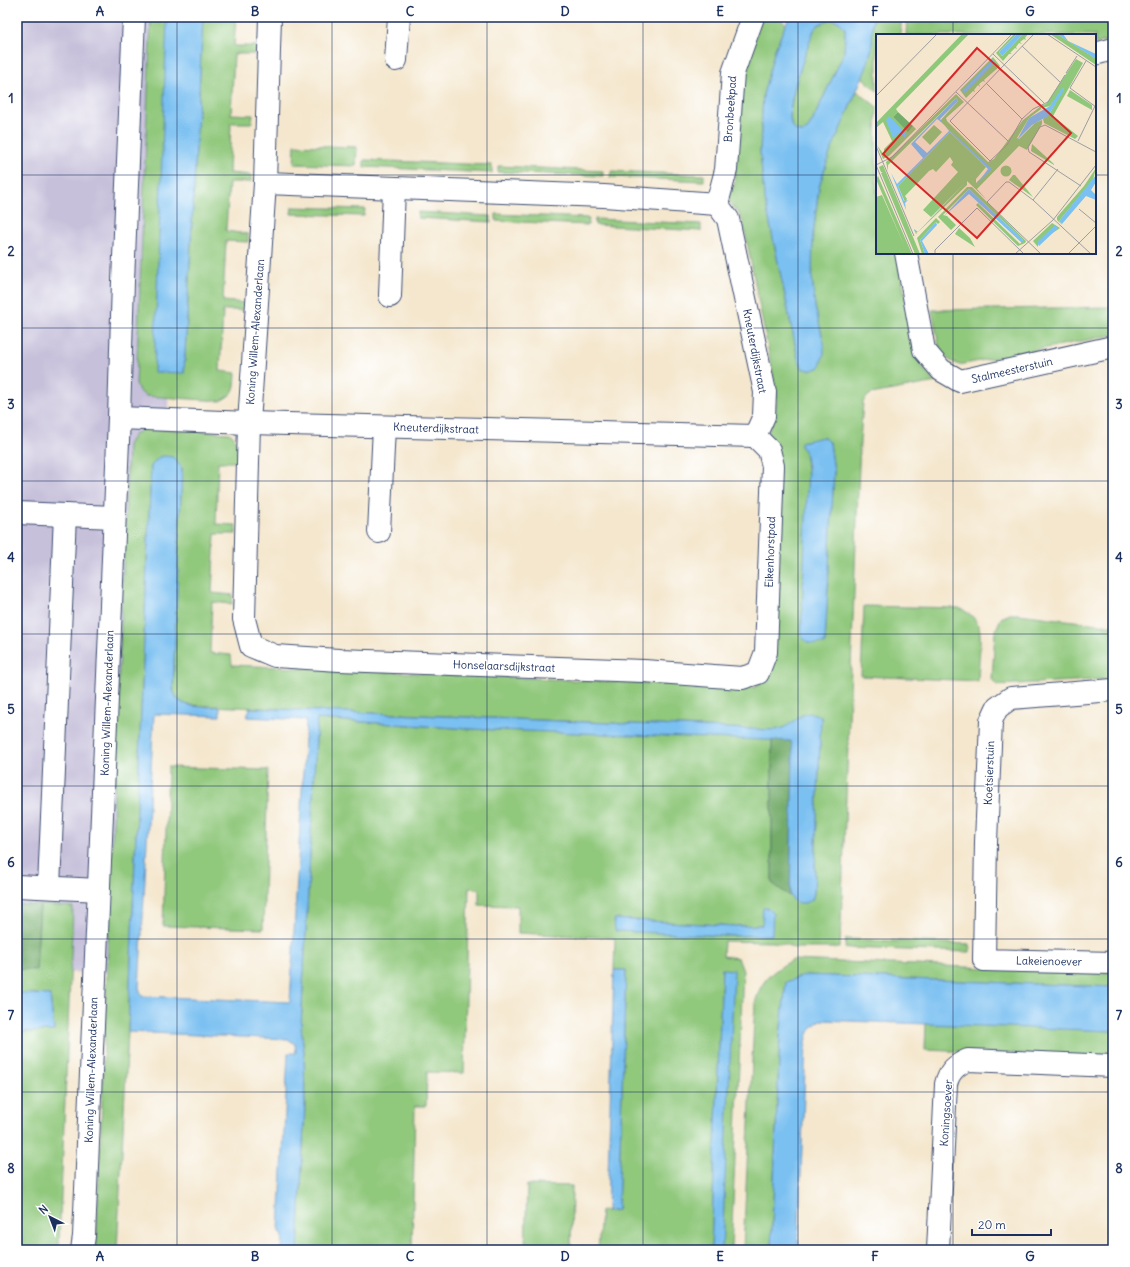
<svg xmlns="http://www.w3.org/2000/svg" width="1130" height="1267" font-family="Delius,sans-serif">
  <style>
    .industrial { fill: #c6c0da }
    .green { fill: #90c87b; stroke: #567c6c; fill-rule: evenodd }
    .forest { fill: #74ac6b; stroke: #486e64 }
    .water { fill: #7ac0f1; stroke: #4a78a8; fill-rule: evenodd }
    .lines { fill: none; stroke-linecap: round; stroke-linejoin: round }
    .minor-casing { stroke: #3c4b6f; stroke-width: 24 }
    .minor { stroke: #fff; stroke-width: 22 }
    .grid { fill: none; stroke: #1b2f5e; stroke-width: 1; stroke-opacity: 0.55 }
    .labels { text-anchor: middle; stroke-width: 3; stroke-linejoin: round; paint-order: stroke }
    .street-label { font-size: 11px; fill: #1b2f5e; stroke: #fff }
    .inset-road { fill: none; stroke: #9d9da1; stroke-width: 1 }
    .view { fill: #d62828; fill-opacity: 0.15; stroke: #d62828; stroke-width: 2 }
    .inset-edge { fill: none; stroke: #1b2f5e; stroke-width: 2 }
    .neatline { fill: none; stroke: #1b2f5e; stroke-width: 1.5 }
    .grid-label { font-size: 13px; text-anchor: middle; font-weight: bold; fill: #1b2f5e }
  </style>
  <rect width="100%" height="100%" fill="#fff"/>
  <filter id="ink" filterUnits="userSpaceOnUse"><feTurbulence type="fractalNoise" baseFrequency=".025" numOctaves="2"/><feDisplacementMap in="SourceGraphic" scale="8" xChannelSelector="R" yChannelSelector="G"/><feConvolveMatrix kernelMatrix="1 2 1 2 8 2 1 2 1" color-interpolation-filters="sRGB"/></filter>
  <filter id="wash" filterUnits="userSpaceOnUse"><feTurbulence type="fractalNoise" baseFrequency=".012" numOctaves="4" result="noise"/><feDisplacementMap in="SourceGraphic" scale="16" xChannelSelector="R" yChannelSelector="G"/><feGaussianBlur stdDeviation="0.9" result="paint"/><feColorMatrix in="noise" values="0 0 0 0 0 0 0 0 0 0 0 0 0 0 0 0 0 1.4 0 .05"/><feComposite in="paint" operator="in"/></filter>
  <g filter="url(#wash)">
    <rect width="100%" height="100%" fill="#f4e7ce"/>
    <polygon class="industrial" points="17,17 185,17 155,701 133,973 17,972"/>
    <g class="green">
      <path d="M151 17H167L184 373 203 17H236L234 46H257L255 54H234L231 114 253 115 252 123H231L229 173 251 175V182H229L226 231 248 234V242L226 241 223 301 246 303 245 310H223L220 371 236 373C235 389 236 393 220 401L146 396 139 391 136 384Z"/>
      <path d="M762 17H779L786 24 775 49 763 95 760 151 764 195 798 358 824 343 815 307 812 278 813 236 819 187 829 153 857 91 877 107 876 140 877 253H897L916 354 923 368 936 382 871 394 868 396 863 402 860 441 840 948H794L786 944 773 942 724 941 723 956 738 958 743 971 731 1250H722V969L711 1250H598L601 1211 618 1210 626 970H614L615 938 518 933V906L479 905V889L469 888 464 1073 427 1072 426 1106H415L412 1250H298L305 1104 304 1053 301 1026 317 719 471 729 772 739V883L790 896 796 903 812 900 814 893 821 717 802 715C793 723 786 729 774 730L187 705C179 701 175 698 173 689L182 468 164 456 159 457 151 466 128 1032 117 1250H96L128 445 134 435 144 428 230 433C239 441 238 450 238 462H218L216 524 236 525V534H215L212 593 233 595 232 604 212 602 210 653 231 655 232 665 753 688 760 684 768 434C771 421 777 409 777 395L743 222 738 212 730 203 729 195 734 186 741 81ZM830 443 834 471 825 644 805 452ZM614 919 737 926 762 925 772 935 725 936Z"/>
      <polygon points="873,17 902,17 900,35 877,35 877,91 862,77 872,48"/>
      <polygon points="907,17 1113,17 1113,39 1095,44 1095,35 906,35"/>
      <path d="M831 19 839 22 845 28V35L844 53 812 122 807 130 803 132C800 132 796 131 794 129 780 115 808 47 814 30L818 25Z"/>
      <polygon points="295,145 357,147 356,166 294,164"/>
      <polygon points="364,160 492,165 492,173 364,167"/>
      <polygon points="498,166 603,171 603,176 498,172"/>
      <polygon points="611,171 704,175 704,181 610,177"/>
      <polygon points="292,207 365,209 364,216 291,214"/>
      <polygon points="418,212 491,216 491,222 418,218"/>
      <polygon points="496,214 589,218 588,225 496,221"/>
      <polygon points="595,219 701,224 701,231 595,225"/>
      <polygon points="1113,307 1113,335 959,365 949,360 940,351 932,310"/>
      <path d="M864 606 959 608C968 612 976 618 979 627 982 634 978 671 978 681L861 676Z"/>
      <polygon points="1010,614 1019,614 1113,626 1113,679 997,685 992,679 995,632 1001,618"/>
      <polygon points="168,767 268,770 263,929 163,926"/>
      <polygon points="40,905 73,907 59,1244 57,1250 17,1250 17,1032 54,1031 50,995 17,993 17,969 36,970"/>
      <polygon points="846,939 970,944 970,952 845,948"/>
      <path d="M793 960 1113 973V987L806 975 786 982 780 1037 771 1250H743L754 1019C755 1012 754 1004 757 997 762 978 777 968 793 960Z"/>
      <polygon points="926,1023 1113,1031 1113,1058 925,1050"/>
      <polygon points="527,1185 572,1186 571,1250 525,1250"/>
    </g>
    <g class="forest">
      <polygon points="772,739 791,741 793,756 790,896 772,883"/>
      <polygon points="17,904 40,905 36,970 17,969"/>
    </g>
    <g class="water">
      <polygon points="167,17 203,17 184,373 154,372"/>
      <path d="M789 17H873L872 48 866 69 830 153 819 187 813 235 812 278 815 307 824 343V354L819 368 811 370 803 369 798 358 764 195 760 151 763 95 775 49ZM831 19 839 22 845 28V35L844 53 812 122 807 130 803 132C800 132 796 131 794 129 780 116 808 47 814 30L818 25Z"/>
      <path d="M823 437 830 443 834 471 825 644C813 643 807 646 801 635L808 467 805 452 801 447V442Z"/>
      <path d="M164 456 173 457 182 468 173 689C178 711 202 706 220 707V716L154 714 139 988 142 996 290 1002 306 720 247 717 250 708 774 730C796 728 801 704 821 717L814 893 812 900 805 903H796L790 896 793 756 791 741 471 729 317 719 301 1026 304 1053 305 1104 298 1250H282L283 1236 279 1230 288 1053H296L295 1044 288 1039 128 1032 151 466 159 457Z"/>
      <polygon points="763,908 768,908 773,913 772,935 725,936 615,931 614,919 737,926 762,925"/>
      <polygon points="722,969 734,970 722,1250 711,1250"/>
      <polygon points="614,970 626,970 618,1210 607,1211"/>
      <path d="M806 975 1113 987V1031L821 1020C812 1026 808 1031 806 1042L798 1250H771L780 1036 786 982Z"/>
      <polygon points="17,993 50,995 54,1031 17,1032"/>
    </g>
  </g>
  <g filter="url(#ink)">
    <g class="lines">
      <defs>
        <g id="minor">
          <polyline points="270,17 265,183 249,423 244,619 251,646 275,656 339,660 644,671 742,678 758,673 766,652 773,466 769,450 755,436"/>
          <polyline points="1095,54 1113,49"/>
          <polyline points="396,60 399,17"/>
          <polyline points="265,183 604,196 717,204"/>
          <polyline points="717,204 728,219 765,392 764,416 755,436"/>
          <polyline points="717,204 726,170 733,73 753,17"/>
          <polyline points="906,253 924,350 941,370 960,381 1113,347"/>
          <polyline points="390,296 394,188"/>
          <polyline points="119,418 249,423 755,436"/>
          <polyline points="17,513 114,517"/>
          <polyline points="379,532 384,427"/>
          <polyline points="1113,690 1011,698 997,708 991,721 986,842 984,960 1113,963"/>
          <polyline points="17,886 99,890"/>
          <polyline points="49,887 65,515"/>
          <polyline points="82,1250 84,1236 119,418 123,281 134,17"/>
          <path d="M938 1250 946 1084C949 1071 956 1065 968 1060L1113 1066"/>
        </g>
      </defs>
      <use href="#minor" class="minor-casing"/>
      <use href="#minor" class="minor"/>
    </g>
  </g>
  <path class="grid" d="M177 17V1250M332 17V1250M487 17V1250M643 17V1250M798 17V1250M953 17V35M17 175H877M1095 175H1113M953 253V1250M17 328H1113M17 481H1113M17 634H1113M17 786H1113M17 939H1113M17 1092H1113"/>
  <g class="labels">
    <g class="street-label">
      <text transform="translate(730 109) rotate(-86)" y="4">Bronbeekpad</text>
      <text transform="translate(255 332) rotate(-86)" y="4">Koning Willem-Alexanderlaan</text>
      <text transform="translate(755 351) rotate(79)" y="4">Kneuterdijkstraat</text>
      <text transform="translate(1012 370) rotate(-13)" y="4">Stalmeesterstuin</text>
      <text transform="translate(436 428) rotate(2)" y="4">Kneuterdijkstraat</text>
      <text transform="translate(770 552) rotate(-88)" y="4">Eikenhorstpad</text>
      <text transform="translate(504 666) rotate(2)" y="4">Honselaarsdijkstraat</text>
      <text transform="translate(107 703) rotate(-88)" y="4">Koning Willem-Alexanderlaan</text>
      <text transform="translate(989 773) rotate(-88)" y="4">Koetsierstuin</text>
      <text transform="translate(1049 961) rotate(1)" y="4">Lakeienoever</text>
      <text transform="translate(91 1070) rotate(-88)" y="4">Koning Willem-Alexanderlaan</text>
      <text transform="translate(946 1113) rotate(-86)" y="4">Koningsoever</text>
    </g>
  </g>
  <g transform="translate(876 34)">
    <rect width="220" height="220" fill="#f4e7ce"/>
    <path d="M86 0H93L20 75 22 78 17 83 32 97 37 92 40 95 13 122 7 125 1 111 8 121V115L16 107 7 88 0 94V89ZM138 0H141L123 18 126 22 147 0H152L149 4 150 6 148 5 144 8 146 10 143 9 140 13 141 15 139 14 134 19 136 20H133L127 27 120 19ZM174 0H181L219 24 220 31ZM117 23 124 32 108 46 109 48 107 47 103 50 104 53 102 51 98 56 99 58 97 57 90 64 84 56ZM200 25 207 29 177 82 170 87 177 82 202 102 199 105 168 89 167 85 174 79 188 54 174 72 166 74V71L170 70ZM194 56 216 71V76L191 62ZM80 60 88 68 70 84 71 87 112 128 118 125 147 86 165 72V75L153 84 141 104 143 105 159 89 166 86V90L151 116 143 112 101 155 111 166 91 147V151L40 200 38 195 41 199 89 149 55 183 47 176 82 138 75 131 77 128 74 123 60 138 57 135 53 137 29 162 31 165 29 168 22 152 74 98 110 133 100 145V149L115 134 111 133 64 87 82 67 80 64 12 131V137L10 128ZM58 91 66 98 54 111 46 103ZM156 110 178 130V131L155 117ZM7 131 30 186 44 220H39L5 139 7 138H5L3 133ZM124.5 137a5.5 5.5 0 1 1 11 0a5.5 5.5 0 1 1-11 0ZM220 134 217 146 183 187 186 191 181 186V183L208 152ZM137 141H139L157 163 133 146ZM2 142 36 220H0V163L6 161 28 211 0 145ZM91 153H96L150 207 149 209 142 212 100 171 102 169 144 210 147 206 93 155 67 181 71 182 80 191 75 196 62 183ZM60 184 64 188 62 190 60 188 44 206 49 220H46L41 204ZM176 189 184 194 162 209V213L157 207ZM83 194 94 204 99 213 79 200Z" fill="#90c87b"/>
    <path d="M22 78 37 92 32 98 17 83Z" fill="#74ac6b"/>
    <path d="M141 0H147L126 22 123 18ZM181 0H187L192 7 220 20V25ZM117 25 119 28 89 59 86 57ZM186 54 188 56 172 82 156 91 141 106 153 84 174 72ZM80 64 82 67 64 85 67 89 61 85 39 108 51 119 73 97 69 92 116 135 101 150 112 135 74 98 22 152 28 167 32 166 29 169 30 176 15 139 21 150 47 124 35 110ZM13 82 31 101 29 104 23 99 17 104 10 86ZM220 141V148L215 156 220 161V166L210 162 186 190 183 187ZM89 149 49 191 42 198H39L38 195 42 198ZM93 155 147 206 146 209 93 160 67 183ZM60 188 61 191 46 207 53 220H49L44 206ZM179 191 182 194 163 212 161 208Z" fill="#7ac0f1"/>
    <path class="inset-road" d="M171 0 220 33M146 12 184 48M117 20 168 69M210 27 194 54 220 73M190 39 201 22M110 49 146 85M80 58 132 107M0 62 61 0M146 85 131 111 114 127 74 87 158 0M146 85 157 75 172 68 189 41M202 107 219 72M0 112 38 202M0 131 16 123 136 0M0 131 37 220M205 152 153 118 152 113 164 93 169 91 220 118M157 166 182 135M203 175 220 189M59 220V216L101 174 148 220M139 220 177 186 220 131M165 220 111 168 130 148H133L157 166 215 220M192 220 220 192"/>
    <path class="view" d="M101 14 195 99 101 204 7 120Z"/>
    <rect width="220" height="220" class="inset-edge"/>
  </g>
  <rect width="1130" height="1267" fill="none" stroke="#fff" stroke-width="44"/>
  <g transform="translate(50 1217) rotate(318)" stroke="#ffffff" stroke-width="3" paint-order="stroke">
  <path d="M0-3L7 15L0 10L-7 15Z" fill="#1b2f5e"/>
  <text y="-6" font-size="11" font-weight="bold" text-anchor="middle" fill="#1b2f5e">N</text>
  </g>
  <path d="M972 1229v6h79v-6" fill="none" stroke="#1b2f5e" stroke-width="2"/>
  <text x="978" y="1229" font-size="12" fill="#1b2f5e" stroke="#ffffff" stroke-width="3" paint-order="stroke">20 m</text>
  <rect x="22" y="22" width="1086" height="1223" class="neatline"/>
  <g class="grid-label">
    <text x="100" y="16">A</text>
    <text x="255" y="16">B</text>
    <text x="410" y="16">C</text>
    <text x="565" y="16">D</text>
    <text x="720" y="16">E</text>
    <text x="875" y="16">F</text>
    <text x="1030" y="16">G</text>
    <text x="11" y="103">1</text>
    <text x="1119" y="103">1</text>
    <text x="11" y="256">2</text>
    <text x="1119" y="256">2</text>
    <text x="11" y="409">3</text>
    <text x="1119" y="409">3</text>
    <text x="11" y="562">4</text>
    <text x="1119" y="562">4</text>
    <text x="11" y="714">5</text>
    <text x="1119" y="714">5</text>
    <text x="11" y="867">6</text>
    <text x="1119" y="867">6</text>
    <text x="11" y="1020">7</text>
    <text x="1119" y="1020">7</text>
    <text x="11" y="1173">8</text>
    <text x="1119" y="1173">8</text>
    <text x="100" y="1261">A</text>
    <text x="255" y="1261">B</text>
    <text x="410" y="1261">C</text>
    <text x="565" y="1261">D</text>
    <text x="720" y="1261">E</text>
    <text x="875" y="1261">F</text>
    <text x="1030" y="1261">G</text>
  </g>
</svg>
